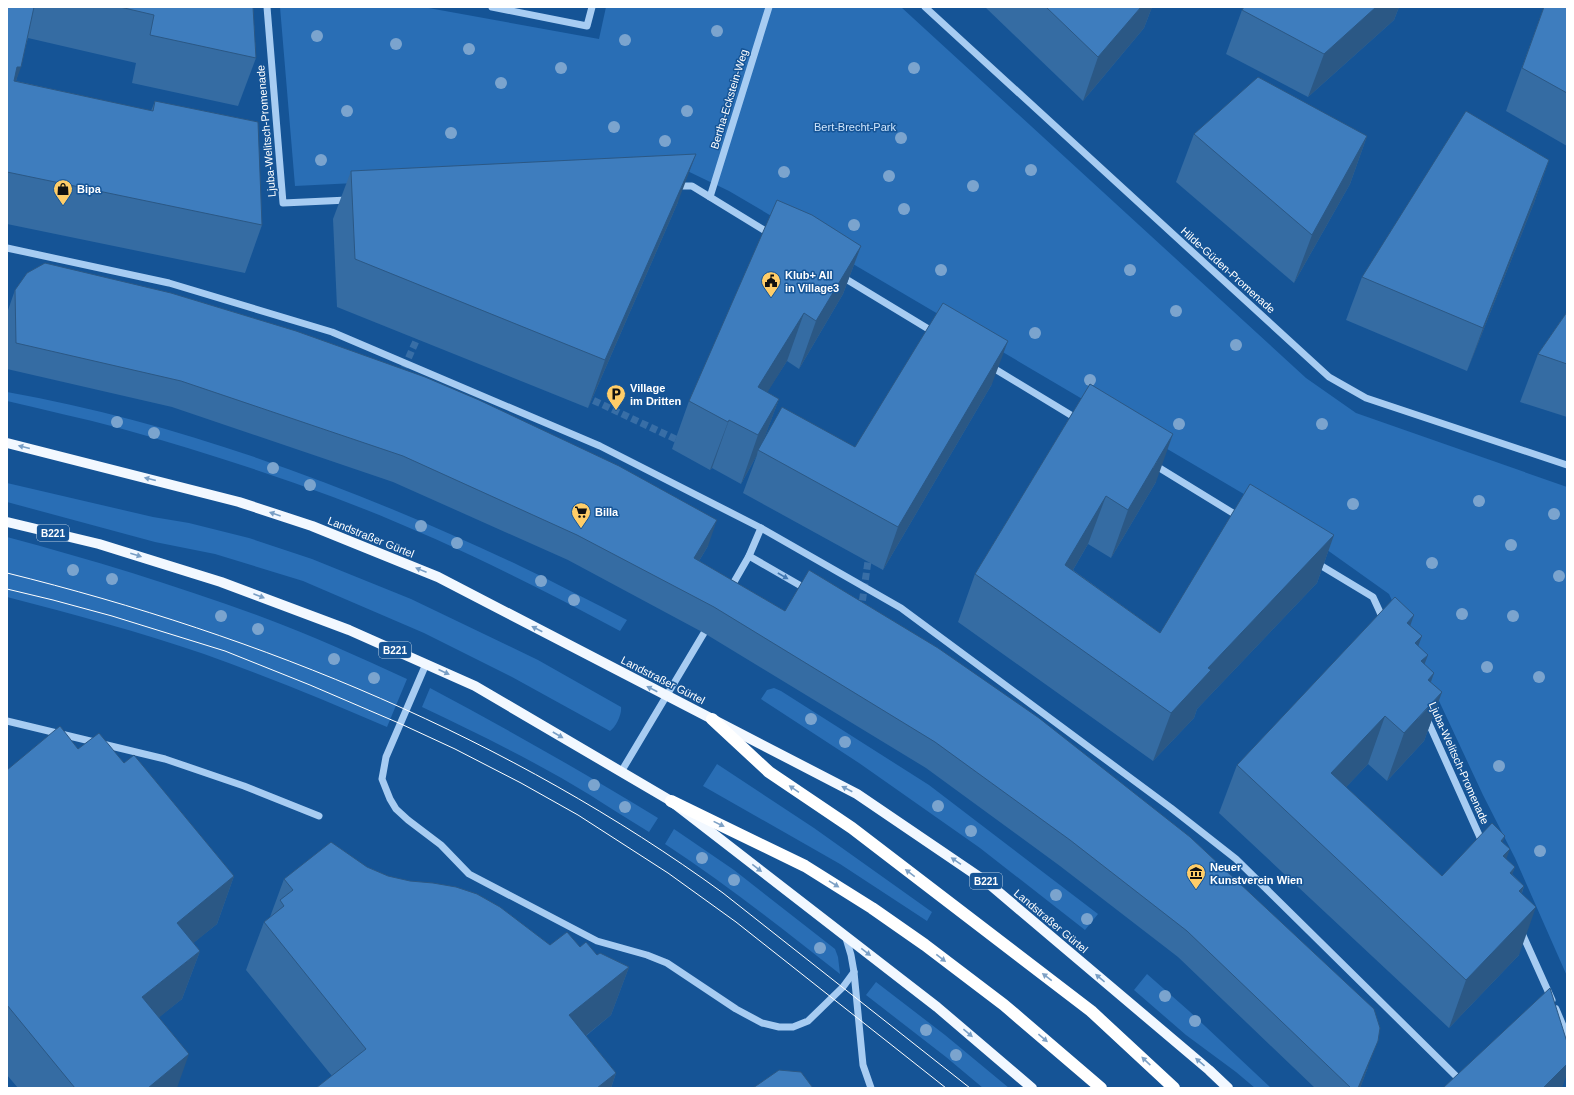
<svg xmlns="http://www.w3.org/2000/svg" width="1574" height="1095" font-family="Helvetica,sans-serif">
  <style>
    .green { fill: #296eb5 }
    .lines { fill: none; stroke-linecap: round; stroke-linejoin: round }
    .minor-tunnel { stroke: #386ea6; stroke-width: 7; stroke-dasharray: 7 3.5; stroke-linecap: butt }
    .minor { stroke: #a7ccf2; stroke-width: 7 }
    .major { stroke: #f2f8ff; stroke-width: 10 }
    .highway { stroke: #fff; stroke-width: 12 }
    .tram { stroke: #fff; stroke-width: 1 }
    .tree { fill: #7ba4ce }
    .wall { fill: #356ca3 }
    .shaded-wall { fill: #2b5885 }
    .building { fill: #3e7dbe; stroke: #2b5885 }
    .oneway { fill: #789ec5 }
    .oneway2 { fill: #4178b2 }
    .oneway3 { fill: #7ea1c5 }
    .labels { text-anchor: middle; stroke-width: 3; stroke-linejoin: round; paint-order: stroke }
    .shield { fill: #155496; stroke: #b9cce0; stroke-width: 1 }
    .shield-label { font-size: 10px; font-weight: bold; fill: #fff }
    .street-label { font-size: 11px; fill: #fff; stroke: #155496 }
    .park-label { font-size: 11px; fill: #cfe5fc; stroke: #155496 }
    .poi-label { font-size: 11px; font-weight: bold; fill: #fff; stroke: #155496; text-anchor: start }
  </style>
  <rect width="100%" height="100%" fill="#155496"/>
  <g class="green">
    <polygon points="280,7 423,7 599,39 606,7 901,7 1306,378 1356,413 1567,487 1567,976 1515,858 1483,795 1389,594 1271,510 729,191 679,167 295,186"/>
    <path d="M7 392C185 424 357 489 520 566 556 583 592 602 627 620L620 631C527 581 432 534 333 497 263 471 191 448 119 428 82 418 44 410 7 401Z"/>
    <path d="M7 483 153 517 189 523 249 538 312 559 411 599 538 660 621 707C622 714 616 727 610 731L512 677 424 633 303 581 215 554 155 542 7 502Z"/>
    <path d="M7 537C93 560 178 586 262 617 311 635 359 657 407 679L387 727C327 701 266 676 204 654 140 632 73 614 7 597Z"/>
    <path d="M430 688C507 729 583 772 658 818L649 832C629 820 609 807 590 795 536 762 479 734 422 707Z"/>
    <polygon points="774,688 781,691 929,785 1098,914 1085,930 980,848 859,763 761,699 767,690"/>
    <polygon points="717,764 814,828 932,912 927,921 840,864 703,786"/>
    <path d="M674 829 734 870 835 949 838 957 840 974C783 929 726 884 665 844Z"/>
    <polygon points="1147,974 1189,1011 1271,1088 1255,1088 1236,1072 1186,1035 1134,990"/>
    <polygon points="876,982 945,1035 1009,1088 983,1088 946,1057 866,995"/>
  </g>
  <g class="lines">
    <g class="minor-tunnel">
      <polyline points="400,377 420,332"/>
      <polyline points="584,396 684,443"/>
      <polyline points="861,611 869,554"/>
    </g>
    <g class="minor">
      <polyline points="267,7 283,203 348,200"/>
      <polyline points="492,7 587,26 592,7"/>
      <polyline points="925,7 1329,377 1366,398 1567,465"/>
      <polyline points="676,186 692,186 772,235"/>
      <polyline points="710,197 769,7"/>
      <polyline points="7,248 169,283 332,332 600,446 761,528 901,608 1171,808 1236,859 1459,1079"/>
      <polyline points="841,276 935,333"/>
      <polyline points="990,366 1079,420"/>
      <polyline points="1153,464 1241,518"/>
      <polyline points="749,556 808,590"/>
      <polyline points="1315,562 1373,597 1384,621"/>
      <polyline points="730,589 749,556 761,528"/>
      <polyline points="426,664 386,757 382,779 390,799 396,809 408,820 441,845 469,874 597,941 647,955 667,963 736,1009 762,1023 779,1027 793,1027 808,1021 843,987 854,972"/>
      <polyline points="1426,717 1483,844"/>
      <polyline points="7,721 165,759 244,786 319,816"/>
      <polyline points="621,772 704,633"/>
      <polyline points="1521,931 1552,1000"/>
      <polyline points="845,935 851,955 854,972 863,1065 871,1088"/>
      <polyline points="1556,1009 1567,1035"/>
    </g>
    <g class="major">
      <polyline points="7,443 239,502 312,526 438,577 857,794 988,883 1209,1070 1228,1088"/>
      <polyline points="7,522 99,544 221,582 349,630 475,686 671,801 937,1007 1032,1088"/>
    </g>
    <g class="highway">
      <polyline points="712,719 769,772 852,828 1091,1011 1174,1088"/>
      <polyline points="671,801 805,866 872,908 925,945 1004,1005 1101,1088"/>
    </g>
    <g class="tram">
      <path d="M7 573C262 636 510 738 723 893L970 1088"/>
      <polyline points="7,589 53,600 112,616 225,651 310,685 401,724 455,749 521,783 578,815 668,873 736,922 946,1088"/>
    </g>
  </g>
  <g class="tree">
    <circle cx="717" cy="31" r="6"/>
    <circle cx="317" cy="36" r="6"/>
    <circle cx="625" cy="40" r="6"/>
    <circle cx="396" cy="44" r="6"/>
    <circle cx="469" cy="49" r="6"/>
    <circle cx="561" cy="68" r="6"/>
    <circle cx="914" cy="68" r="6"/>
    <circle cx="501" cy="83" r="6"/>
    <circle cx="347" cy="111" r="6"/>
    <circle cx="687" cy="111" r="6"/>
    <circle cx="614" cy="127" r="6"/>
    <circle cx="451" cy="133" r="6"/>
    <circle cx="901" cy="138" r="6"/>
    <circle cx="665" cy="141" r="6"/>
    <circle cx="321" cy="160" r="6"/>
    <circle cx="1031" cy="170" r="6"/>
    <circle cx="784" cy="172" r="6"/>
    <circle cx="889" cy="176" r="6"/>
    <circle cx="973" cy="186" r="6"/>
    <circle cx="904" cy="209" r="6"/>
    <circle cx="854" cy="225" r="6"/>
    <circle cx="941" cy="270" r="6"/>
    <circle cx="1130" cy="270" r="6"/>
    <circle cx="1176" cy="311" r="6"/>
    <circle cx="1035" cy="333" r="6"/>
    <circle cx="1236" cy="345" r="6"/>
    <circle cx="1090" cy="380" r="6"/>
    <circle cx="117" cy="422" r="6"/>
    <circle cx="1179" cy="424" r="6"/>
    <circle cx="1322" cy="424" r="6"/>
    <circle cx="154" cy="433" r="6"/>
    <circle cx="273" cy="468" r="6"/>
    <circle cx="310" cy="485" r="6"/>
    <circle cx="1479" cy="501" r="6"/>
    <circle cx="1353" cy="504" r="6"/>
    <circle cx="1554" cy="514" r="6"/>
    <circle cx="421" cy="526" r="6"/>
    <circle cx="457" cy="543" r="6"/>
    <circle cx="1511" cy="545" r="6"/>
    <circle cx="1432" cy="563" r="6"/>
    <circle cx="73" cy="570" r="6"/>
    <circle cx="1559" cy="576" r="6"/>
    <circle cx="112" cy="579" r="6"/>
    <circle cx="541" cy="581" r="6"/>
    <circle cx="574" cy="600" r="6"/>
    <circle cx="1462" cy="614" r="6"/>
    <circle cx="221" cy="616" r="6"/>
    <circle cx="1513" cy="616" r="6"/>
    <circle cx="258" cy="629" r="6"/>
    <circle cx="334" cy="659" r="6"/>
    <circle cx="1487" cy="667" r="6"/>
    <circle cx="1539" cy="677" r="6"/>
    <circle cx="374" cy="678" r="6"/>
    <circle cx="811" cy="719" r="6"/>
    <circle cx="845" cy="742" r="6"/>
    <circle cx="1499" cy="766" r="6"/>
    <circle cx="594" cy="785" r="6"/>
    <circle cx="938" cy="806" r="6"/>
    <circle cx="625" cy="807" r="6"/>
    <circle cx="971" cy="831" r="6"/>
    <circle cx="1540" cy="851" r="6"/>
    <circle cx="702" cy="858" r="6"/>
    <circle cx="734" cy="880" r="6"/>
    <circle cx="1056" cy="895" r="6"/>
    <circle cx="1087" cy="919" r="6"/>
    <circle cx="820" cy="948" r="6"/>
    <circle cx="1165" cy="996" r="6"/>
    <circle cx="1195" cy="1021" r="6"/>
    <circle cx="926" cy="1030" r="6"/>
    <circle cx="956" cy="1055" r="6"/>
  </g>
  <g class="wall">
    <polygon points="7,7 253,7 256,58 238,106 132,83 136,63 28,38 16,81 151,111 155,101 262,225 245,273 7,224"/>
    <polygon points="985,7 1152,7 1144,28 1083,101"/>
    <polygon points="1244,7 1399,7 1394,20 1308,97 1226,54 1242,10"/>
    <polygon points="1544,7 1567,7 1567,146 1506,111"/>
    <polygon points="1194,134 1367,136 1350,184 1294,283 1176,182"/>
    <polygon points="1549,160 1534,203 1467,371 1346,320 1362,277"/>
    <polygon points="351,171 678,202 588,408 337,307 333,219"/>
    <polygon points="861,246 843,294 799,369 787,361 767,392 779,399 763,441 855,447 992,384 883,570 743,493 757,455 741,484 712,468 710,470 672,449 689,401"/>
    <polygon points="15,290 708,546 699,561 785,611 1368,1067 1360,1088 1315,1088 1178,957 1060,866 926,768 704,633 568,560 393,482 172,407 7,369 7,313"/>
    <polygon points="1567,312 1567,417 1520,402 1538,354"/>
    <polygon points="1090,384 1156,482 1111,558 1088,544 1073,570 1160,633 1334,535 1317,583 1197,709 1194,718 1153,761 958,622 975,574"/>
    <polygon points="1410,625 1422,636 1418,646 1424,664 1434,673 1431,682 1442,692 1424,741 1387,781 1368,764 1346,787 1442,876 1503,842 1506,859 1515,867 1512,874 1524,886 1522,893 1519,955 1449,1028 1219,813 1237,765"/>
    <polygon points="78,749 124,763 234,876 217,924 193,943 200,951 182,999 159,1017 177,1088 18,1088 7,1075 7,770"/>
    <polygon points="367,867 550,945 580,947 597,955 629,967 611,1015 586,1036 616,1073 611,1088 316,1088 332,1076 246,970 264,922 270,917 284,879"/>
  </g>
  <g class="shaded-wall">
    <polygon points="1141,7 1152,7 1144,28 1083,101 1098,57"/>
    <polygon points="1376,7 1399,7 1394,20 1308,97 1324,54"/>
    <polygon points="17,67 21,67 7,106"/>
    <polygon points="1367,136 1350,184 1294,283 1312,235"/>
    <polygon points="696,154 678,202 588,408 605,360"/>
    <polygon points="1549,160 1534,203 1467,371 1483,328"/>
    <polygon points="861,246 843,294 799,369 816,321"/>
    <polygon points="804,313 787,361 745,428 758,387"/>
    <polygon points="1008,341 992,384 883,570 898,527"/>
    <polygon points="779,399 761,447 758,450 757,455 741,484 758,435"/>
    <polygon points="729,420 712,468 710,470 728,422"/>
    <polygon points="1173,434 1156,482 1111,558 1128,510"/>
    <polygon points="1106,496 1088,544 1048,613 1065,565"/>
    <polygon points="717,520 708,546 685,584 694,558"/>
    <polygon points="1334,535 1317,583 1197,709 1194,718 1153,761 1171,713 1208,668"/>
    <polygon points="1414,615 1397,663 1407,623"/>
    <polygon points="1422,636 1404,684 1415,643"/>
    <polygon points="1428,655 1410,703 1421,661"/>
    <polygon points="1434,673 1418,719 1442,692 1424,741 1387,781 1404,733 1428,680"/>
    <polygon points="1385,716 1368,764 1314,821 1331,773"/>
    <polygon points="1505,836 1488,884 1501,841"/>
    <polygon points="1510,849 1492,897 1503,856"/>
    <polygon points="1515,867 1497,915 1510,873"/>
    <polygon points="234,876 217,924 159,971 177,923"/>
    <polygon points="1524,886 1507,934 1519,891"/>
    <polygon points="1536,907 1519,955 1449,1028 1466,980"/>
    <polygon points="200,951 182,999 125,1045 142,997"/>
    <polygon points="629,967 611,1015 552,1063 569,1015"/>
    <polygon points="1378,1041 1368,1067 1360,1088 1358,1088"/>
    <polygon points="189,1054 177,1088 148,1088"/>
    <polygon points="1567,1064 1567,1074 1562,1088 1543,1088"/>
    <polygon points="616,1073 611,1088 597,1088"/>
  </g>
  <g class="building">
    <polygon points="7,7 34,7 21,67 17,67 14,81 153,111 155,101 258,122 262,225 7,172"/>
    <polygon points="120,7 253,7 256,58 150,35 154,15"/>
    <polygon points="1046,7 1141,7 1098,57"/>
    <polygon points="1244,7 1376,7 1324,54 1242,10"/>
    <polygon points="1544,7 1567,7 1567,93 1522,68"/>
    <polygon points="1258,77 1367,136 1312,235 1194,134"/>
    <polygon points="1466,111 1549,160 1483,328 1362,277"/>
    <polygon points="696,154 605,360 355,259 351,171"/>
    <polygon points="777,200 812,215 861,246 816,321 804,313 758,387 779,399 758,435 729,420 728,422 689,401"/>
    <polygon points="45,263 171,293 296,331 425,377 479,400 619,466 717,520 694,558 785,611 809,570 938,648 1039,718 1190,837 1374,1009 1380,1028 1378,1041 1358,1088 1351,1088 1187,931 1070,840 935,742 714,607 577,535 403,456 181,381 16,343 15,290 27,273"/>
    <polygon points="943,303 1008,341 898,527 758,450 782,407 855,447"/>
    <polygon points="1567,312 1567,364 1538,354"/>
    <polygon points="1090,384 1173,434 1128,510 1106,496 1065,565 1160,633 1250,484 1334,535 1208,668 1211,670 1171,713 975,574"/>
    <polygon points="1395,597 1414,615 1407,623 1422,636 1415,643 1428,655 1421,661 1434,673 1428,680 1442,692 1404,733 1385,716 1331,773 1442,876 1492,823 1505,836 1501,841 1510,849 1503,856 1515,867 1510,873 1524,886 1519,891 1536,907 1466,980 1237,765"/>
    <polygon points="60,726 78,749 99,733 124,763 134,755 234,876 177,923 200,951 142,997 189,1054 148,1088 75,1088 7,1005 7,770"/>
    <polygon points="331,842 367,867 388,876 410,881 433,883 456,887 477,894 500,907 550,945 567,932 580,947 586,942 597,955 600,953 629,967 569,1015 616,1073 597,1088 316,1088 366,1049 264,922 284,906 280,900 293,890 284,879"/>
    <polygon points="1550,988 1567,1042 1567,1064 1543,1088 1443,1088"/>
    <polygon points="779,1070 801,1072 813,1088 753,1088"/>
  </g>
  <defs><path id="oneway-solid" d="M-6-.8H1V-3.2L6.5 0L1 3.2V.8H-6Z"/></defs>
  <g class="oneway">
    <use href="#oneway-solid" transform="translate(24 447) rotate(-166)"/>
    <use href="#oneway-solid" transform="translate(150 479) rotate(-166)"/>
    <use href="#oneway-solid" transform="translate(275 514) rotate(-161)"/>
    <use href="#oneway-solid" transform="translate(136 555) rotate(17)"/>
    <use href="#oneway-solid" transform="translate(421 570) rotate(-158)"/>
    <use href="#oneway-solid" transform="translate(259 596) rotate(21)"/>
    <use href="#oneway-solid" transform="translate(537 629) rotate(-153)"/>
    <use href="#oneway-solid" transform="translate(444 672) rotate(24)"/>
    <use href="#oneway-solid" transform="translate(652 689) rotate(-153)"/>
    <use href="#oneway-solid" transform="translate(558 735) rotate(30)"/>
    <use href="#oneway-solid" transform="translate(847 789) rotate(-153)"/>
    <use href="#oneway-solid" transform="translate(956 861) rotate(-146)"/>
    <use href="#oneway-solid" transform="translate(757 868) rotate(38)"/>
    <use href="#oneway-solid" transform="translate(866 952) rotate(38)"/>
    <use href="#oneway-solid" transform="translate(1100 978) rotate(-140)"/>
    <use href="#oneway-solid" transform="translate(968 1033) rotate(40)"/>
    <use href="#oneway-solid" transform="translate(1200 1062) rotate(-140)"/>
  </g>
  <use class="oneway2" href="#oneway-solid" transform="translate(783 576) rotate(30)"/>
  <g class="oneway3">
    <use href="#oneway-solid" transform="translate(794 789) rotate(-146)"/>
    <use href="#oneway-solid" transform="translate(719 824) rotate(26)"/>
    <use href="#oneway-solid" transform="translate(910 873) rotate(-143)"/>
    <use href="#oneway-solid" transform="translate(834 884) rotate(32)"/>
    <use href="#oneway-solid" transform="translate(941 958) rotate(38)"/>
    <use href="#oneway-solid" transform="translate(1047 977) rotate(-143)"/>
    <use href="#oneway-solid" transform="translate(1043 1038) rotate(40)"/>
    <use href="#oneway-solid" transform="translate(1146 1061) rotate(-137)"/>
  </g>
  <defs>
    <symbol id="shop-pin" viewBox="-11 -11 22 30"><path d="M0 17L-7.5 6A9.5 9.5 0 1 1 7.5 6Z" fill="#ffcd68" stroke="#155496"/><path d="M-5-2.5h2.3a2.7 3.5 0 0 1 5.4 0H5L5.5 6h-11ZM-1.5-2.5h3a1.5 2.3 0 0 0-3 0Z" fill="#111"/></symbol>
    <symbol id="civic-pin" viewBox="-11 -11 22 30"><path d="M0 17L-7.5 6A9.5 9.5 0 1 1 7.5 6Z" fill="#ffcd68" stroke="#155496"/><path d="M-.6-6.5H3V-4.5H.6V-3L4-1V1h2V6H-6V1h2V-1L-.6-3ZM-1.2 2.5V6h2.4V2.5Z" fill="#111"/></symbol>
    <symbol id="parking-pin" viewBox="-11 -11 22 30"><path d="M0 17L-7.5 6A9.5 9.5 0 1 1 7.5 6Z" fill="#ffcd68" stroke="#155496"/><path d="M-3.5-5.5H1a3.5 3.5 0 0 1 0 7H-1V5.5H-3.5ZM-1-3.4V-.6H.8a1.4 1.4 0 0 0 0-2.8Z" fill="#111"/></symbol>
    <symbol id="supermarket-pin" viewBox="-11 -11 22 30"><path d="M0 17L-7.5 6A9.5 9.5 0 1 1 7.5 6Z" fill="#ffcd68" stroke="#155496"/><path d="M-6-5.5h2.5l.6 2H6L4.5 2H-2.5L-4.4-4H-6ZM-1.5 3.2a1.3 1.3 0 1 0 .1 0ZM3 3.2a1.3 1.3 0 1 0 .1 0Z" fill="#111"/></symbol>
    <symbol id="museum-pin" viewBox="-11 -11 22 30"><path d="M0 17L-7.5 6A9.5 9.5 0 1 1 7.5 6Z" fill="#ffcd68" stroke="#155496"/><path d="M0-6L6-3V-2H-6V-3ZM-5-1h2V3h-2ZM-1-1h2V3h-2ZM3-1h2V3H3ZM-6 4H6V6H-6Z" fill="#111"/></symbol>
  </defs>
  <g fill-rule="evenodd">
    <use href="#shop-pin" x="52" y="178" width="22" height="30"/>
    <use href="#civic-pin" x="760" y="270" width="22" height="30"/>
    <use href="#parking-pin" x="605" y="383" width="22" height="30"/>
    <use href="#supermarket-pin" x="570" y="501" width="22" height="30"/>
    <use href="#museum-pin" x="1185" y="862" width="22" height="30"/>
  </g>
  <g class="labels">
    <g class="shield">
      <rect x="37" y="525" width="32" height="16" rx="3"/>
      <rect x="379" y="642" width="32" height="16" rx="3"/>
      <rect x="970" y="873" width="32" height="16" rx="3"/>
    </g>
    <g class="shield-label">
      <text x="53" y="537">B221</text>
      <text x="395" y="654">B221</text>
      <text x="986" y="885">B221</text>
    </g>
    <g class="street-label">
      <text transform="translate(729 99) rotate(-73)" y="4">Bertha-Eckstein-Weg</text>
      <text transform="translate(266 131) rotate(-95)" y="4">Ljuba-Welitsch-Promenade</text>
      <text transform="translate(1228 270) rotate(42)" y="4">Hilde-Güden-Promenade</text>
      <text transform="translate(371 537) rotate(22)" y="4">Landstraßer Gürtel</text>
      <text transform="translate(663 680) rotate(27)" y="4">Landstraßer Gürtel</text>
      <text transform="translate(1459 763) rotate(66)" y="4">Ljuba-Welitsch-Promenade</text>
      <text transform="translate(1051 921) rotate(40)" y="4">Landstraßer Gürtel</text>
    </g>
    <g class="park-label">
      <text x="855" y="131">Bert-Brecht-Park</text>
    </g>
    <g class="poi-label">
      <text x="77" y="193">Bipa</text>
      <text x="785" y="279">Klub+ All<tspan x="785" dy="13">in Village3</tspan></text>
      <text x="630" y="392">Village<tspan x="630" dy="13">im Dritten</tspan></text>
      <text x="595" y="516">Billa</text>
      <text x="1210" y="871">Neuer<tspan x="1210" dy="13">Kunstverein Wien</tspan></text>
    </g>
  </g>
  <rect width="1574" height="1095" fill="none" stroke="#ffffff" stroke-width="16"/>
</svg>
